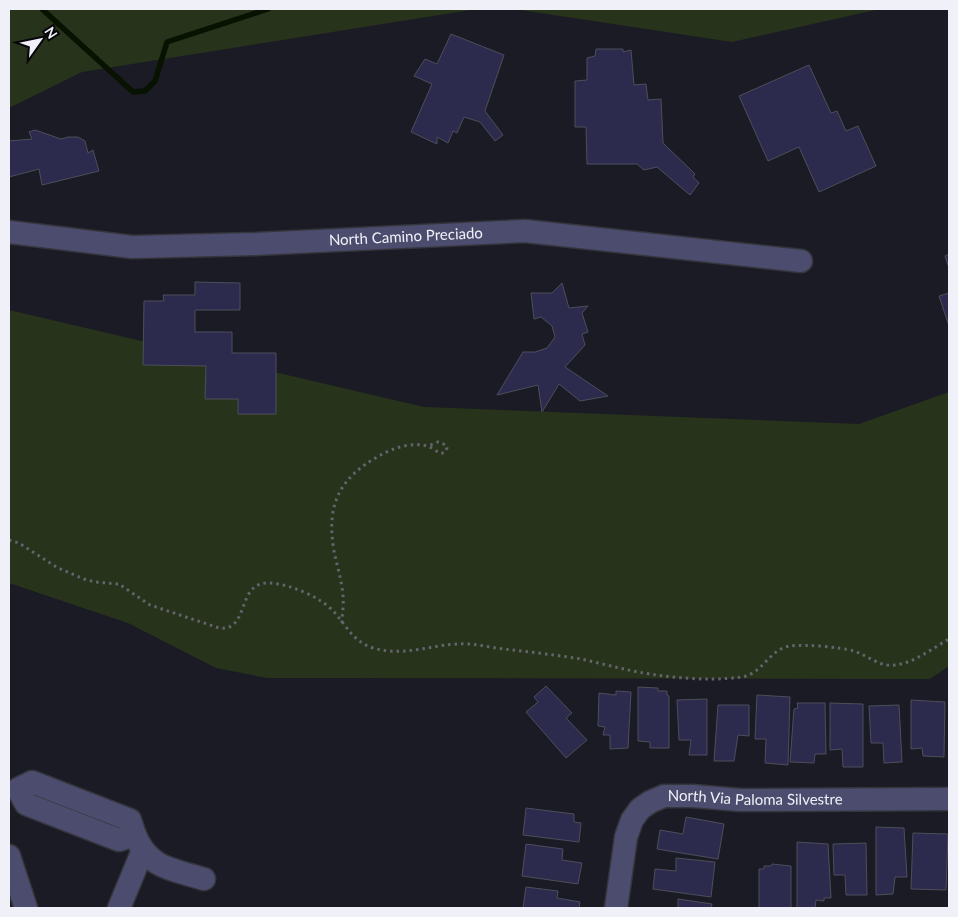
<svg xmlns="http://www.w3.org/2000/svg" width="958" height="917" font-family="Lato,sans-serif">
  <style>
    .green { fill: #28331b }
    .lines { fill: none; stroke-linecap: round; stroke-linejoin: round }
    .stream { stroke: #071200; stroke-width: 5.5 }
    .building { fill: #2c2b4e; stroke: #4d4e5a }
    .minor-casing { stroke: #35353e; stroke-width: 25 }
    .path { stroke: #63646c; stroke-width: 3; stroke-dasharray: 2.5 4; stroke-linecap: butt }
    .minor { stroke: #4c4d6e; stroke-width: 22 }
    .labels { text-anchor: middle; stroke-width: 4; stroke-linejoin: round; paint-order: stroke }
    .street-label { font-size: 15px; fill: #f0f1f8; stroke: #06060a }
  </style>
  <rect width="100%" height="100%" fill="#1b1b25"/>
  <g class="green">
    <polygon points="9,9 477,9 82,72 9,108"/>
    <polygon points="514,9 880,9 732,42"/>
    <polygon points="9,310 424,407 859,424 949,392 949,666 930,679 267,678 216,668 128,623 9,583"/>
  </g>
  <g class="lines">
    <polyline class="stream" points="42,9 133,92 145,91 155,81 167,42 268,9"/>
  </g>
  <g class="building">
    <polygon points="451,34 504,55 485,111 503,135 495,141 480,122 464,117 457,133 453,131 448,143 437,137 437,144 411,132 432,84 414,76 425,59 437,64"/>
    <polygon points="596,49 623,49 623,52 631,50 634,85 646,84 648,100 661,99 663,143 695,174 693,177 699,183 690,195 657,167 644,170 637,164 587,164 586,127 575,127 575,81 587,80 587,58 595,56"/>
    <polygon points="809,65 831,113 837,111 846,131 858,126 876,166 819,192 799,147 768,161 739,96"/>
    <polygon points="35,130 61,139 68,137 78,137 85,141 88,153 93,150 99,171 42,185 39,169 9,177 9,141 32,139 29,132"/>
    <polygon points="949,254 949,268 945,256"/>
    <polygon points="195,282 240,283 240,310 195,310 195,332 232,332 232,353 276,353 276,414 238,414 238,399 205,399 206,366 143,365 144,301 164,301 163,295 195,295"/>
    <polygon points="562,283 569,308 588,306 582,313 588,332 582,334 585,345 565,367 608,396 580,401 559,384 542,412 538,385 497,395 523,352 535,352 547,348 555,337 552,326 541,317 534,319 531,293 552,293"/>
    <polygon points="949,293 949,326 939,296"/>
    <polygon points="546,686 572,713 566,718 587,740 566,758 526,712 538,702 534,697"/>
    <polygon points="638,687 658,688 658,691 667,691 667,695 669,696 669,748 650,748 650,742 638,741"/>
    <polygon points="616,691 631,692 628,748 610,749 610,735 603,735 605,727 598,726 599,693 616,695"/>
    <polygon points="757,695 790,697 788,765 765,763 766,739 755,739"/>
    <polygon points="707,699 707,755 689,755 691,740 679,740 677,700"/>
    <polygon points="911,700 945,702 944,757 923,756 922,748 911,749"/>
    <polygon points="797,703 825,703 826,754 815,754 814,763 790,762 794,709 798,708"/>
    <polygon points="830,703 863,704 863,767 843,767 842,749 830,750"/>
    <polygon points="718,705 749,705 749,736 738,735 734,761 714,761"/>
    <polygon points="899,705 902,762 884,763 883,743 871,743 869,706"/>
    <polygon points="526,808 574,814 574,822 581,823 579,842 523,835"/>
    <polygon points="686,817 724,824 718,859 657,849 660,830 683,834"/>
    <polygon points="876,827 904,828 907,877 895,877 893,894 876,895"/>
    <polygon points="913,833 948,834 946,890 911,889"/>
    <polygon points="797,842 828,844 831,898 824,898 824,901 816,900 815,908 797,908"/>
    <polygon points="866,843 867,895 846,895 845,875 834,875 833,844"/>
    <polygon points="526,844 563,849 562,860 582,863 578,884 522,876"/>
    <polygon points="676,858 715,862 711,897 653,889 655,869 676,871"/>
    <polygon points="772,864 791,866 791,908 759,908 759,869 764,869 764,866 771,866"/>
    <polygon points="526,887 558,891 557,898 580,902 579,908 523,908"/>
    <polygon points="678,899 712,904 711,908 678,908"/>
  </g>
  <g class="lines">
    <defs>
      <g id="minor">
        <path id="s1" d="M9 232 132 247 255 244 525 231 801 261"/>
        <polygon points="32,782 130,820 135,835 119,840 26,804 18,789"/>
        <path d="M135 835C149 869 172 869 204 879"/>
        <polyline points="9,856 26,908"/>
        <polyline points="119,908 143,850"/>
        <path id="s2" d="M616 908 626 837 632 820 640 809 650 802 664 796H693L740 800 949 799"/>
      </g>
    </defs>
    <use href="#minor" class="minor-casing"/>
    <g class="path">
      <path d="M9 540 19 543 58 568 84 579 95 582 119 584 150 605 219 628C251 632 235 580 271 583 292 585 321 597 335 613 347 627 354 642 373 648 408 658 435 642 469 644 481 645 493 648 505 649 530 652 556 655 581 659 595 662 610 666 624 669 658 677 707 682 741 677 762 675 769 649 790 646 806 644 839 647 854 651 869 656 879 667 895 665 914 663 933 648 949 639"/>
      <path d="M342 623C342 614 344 605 343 596 342 581 337 566 334 551 326 505 339 478 379 456 392 448 412 442 427 446 431 447 436 451 440 453H444L447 448 446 445 438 442 428 446"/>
    </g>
    <use href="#minor" class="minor"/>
  </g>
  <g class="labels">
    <g class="street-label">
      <text dy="5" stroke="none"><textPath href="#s1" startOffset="398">North Camino Preciado</textPath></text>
      <text dy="5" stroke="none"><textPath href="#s2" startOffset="222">North Via Paloma Silvestre</textPath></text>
    </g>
  </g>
  <rect width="958" height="917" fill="none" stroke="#f0f1f8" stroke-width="20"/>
  <g transform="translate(40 40) rotate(57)" stroke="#06060a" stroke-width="4" paint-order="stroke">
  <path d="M0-4L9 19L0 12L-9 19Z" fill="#f0f1f8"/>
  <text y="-8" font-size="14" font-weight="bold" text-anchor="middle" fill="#f0f1f8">N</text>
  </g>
</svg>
